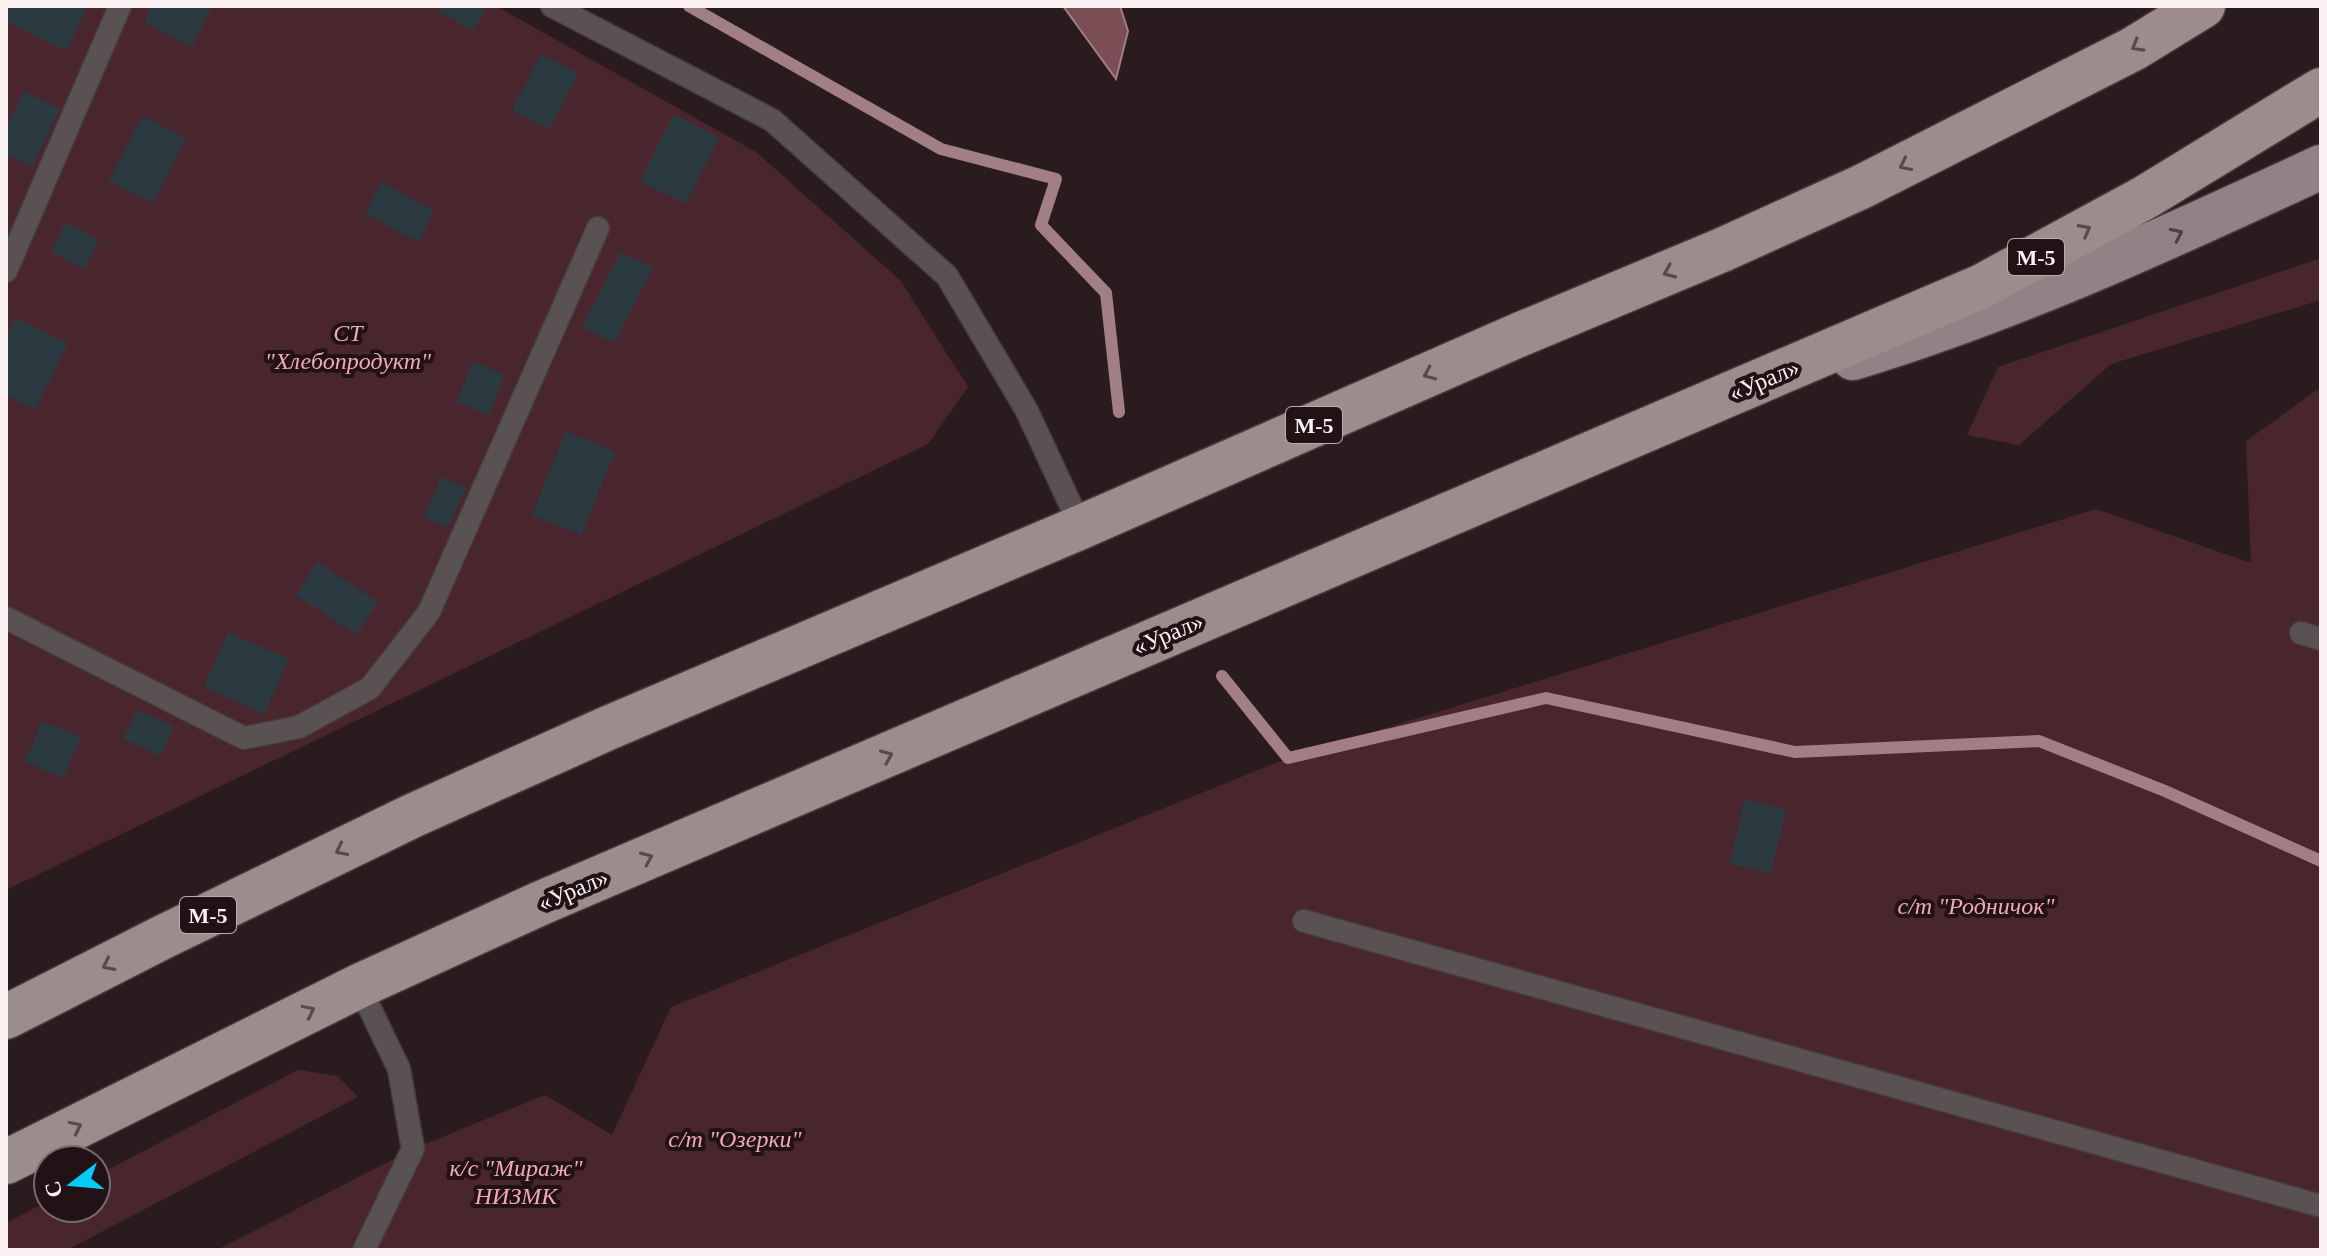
<svg xmlns="http://www.w3.org/2000/svg" width="2327" height="1256" font-family="Georgia,serif">
  <style>
    .green { fill: #49262d }
    .water { fill: #7b4e56; stroke: #a17f85; stroke-width: 2 }
    .lines { fill: none; stroke-linecap: round; stroke-linejoin: round }
    .stream { stroke: #a17f85; stroke-width: 12 }
    .building { fill: #2a3a40 }
    .service-casing { stroke: #473a3c; stroke-width: 25 }
    .primary-casing { stroke: #473a3c; stroke-width: 47 }
    .trunk-casing { stroke: #473a3c; stroke-width: 47 }
    .service { stroke: #595152; stroke-width: 22 }
    .primary { stroke: #928285; stroke-width: 44 }
    .trunk { stroke: #9d8c8e; stroke-width: 44 }
    .oneway { stroke: #58494b }
    .oneway2 { stroke: #4e3f42 }
    .labels { text-anchor: middle; stroke-width: 8; stroke-linejoin: round; paint-order: stroke }
    .shield { fill: #201215; stroke: #b9adb0; stroke-width: 2 }
    .shield-label { font-size: 22px; font-weight: bold; fill: #fbf0f2 }
    .park-label { font-size: 24px; font-style: italic; fill: #f4a7b6; stroke: #201215 }
    .street-label { font-size: 24px; fill: #fbf0f2; stroke: #201215 }
  </style>
  <rect width="100%" height="100%" fill="#2a1c1e"/>
  <g class="green">
    <polygon points="6,6 496,6 756,152 900,280 968,387 928,444 6,890"/>
    <polygon points="2321,258 2321,300 2111,364 2019,445 1967,435 1998,367"/>
    <polygon points="2321,387 2321,1250 217,1250 413,1149 545,1095 612,1135 671,1007 1288,758 2096,509 2251,563 2246,441"/>
    <polygon points="298,1070 338,1076 358,1097 67,1250 6,1250 6,1223 48,1201 48,1208 96,1208 96,1176"/>
  </g>
  <polygon class="water" points="1063,6 1120,6 1128,31 1116,79"/>
  <g class="lines">
    <g class="stream">
      <polyline points="689,6 941,149 1056,179 1041,225 1106,293 1119,412"/>
      <polyline points="1222,676 1288,758 1546,698 1795,752 2039,741 2165,791 2321,861"/>
    </g>
  </g>
  <g class="building">
    <polygon points="6,6 88,6 66,51 6,21"/>
    <polygon points="152,6 206,6 211,9 192,47 144,23"/>
    <polygon points="442,6 487,6 473,31 439,12"/>
    <polygon points="541,54 578,73 549,129 512,110"/>
    <polygon points="24,91 60,109 32,167 6,154 6,128"/>
    <polygon points="674,114 719,138 685,204 640,181"/>
    <polygon points="142,116 186,138 153,203 109,181"/>
    <polygon points="382,182 434,211 418,242 365,213"/>
    <polygon points="65,223 99,240 84,269 51,252"/>
    <polygon points="621,252 653,268 614,343 582,327"/>
    <polygon points="16,318 68,344 35,409 6,395 6,337"/>
    <polygon points="474,361 505,375 489,415 456,402"/>
    <polygon points="566,431 615,452 581,535 532,515"/>
    <polygon points="441,477 466,488 448,528 424,517"/>
    <polygon points="317,562 378,602 357,635 296,595"/>
    <polygon points="228,632 289,659 264,714 204,687"/>
    <polygon points="137,710 174,726 161,756 123,739"/>
    <polygon points="42,721 81,737 63,778 25,762"/>
    <polygon points="1744,800 1786,809 1771,873 1730,864"/>
  </g>
  <g class="lines">
    <defs>
      <g id="service">
        <polyline points="552,6 772,120 947,276 1027,411 1081,527"/>
        <polyline points="6,271 120,6"/>
        <polyline points="6,618 244,738 299,727 370,688 429,612 598,228"/>
        <polyline points="2301,633 2321,639"/>
        <polyline points="1304,921 2321,1206"/>
        <polyline points="359,986 399,1069 413,1149 364,1250"/>
      </g>
      <path id="primary" d="M1853 358C2015 309 2168 238 2321 167"/>
      <g id="trunk">
        <polyline points="6,1017 163,937 412,816 608,728 1081,527 1521,334 1722,250 1861,187 2133,49 2203,6"/>
        <polyline points="6,1162 359,986 541,903 1982,286 2144,198 2321,90"/>
      </g>
    </defs>
    <use href="#service" class="service-casing"/>
    <use href="#primary" class="primary-casing"/>
    <use href="#trunk" class="trunk-casing"/>
    <use href="#service" class="service"/>
    <use href="#primary" class="primary"/>
    <use href="#trunk" class="trunk"/>
  </g>
  <defs><path id="oneway-chevron" d="M-2-3.5L2.5 0L-2 3.5" fill="none" stroke-width="1.6" stroke-linecap="round" stroke-linejoin="round" transform="scale(2)"/></defs>
  <g class="oneway">
    <use href="#oneway-chevron" transform="translate(2137 46) rotate(150)"/>
    <use href="#oneway-chevron" transform="translate(1905 165) rotate(154)"/>
    <use href="#oneway-chevron" transform="translate(2085 230) rotate(-28)"/>
    <use href="#oneway-chevron" transform="translate(1669 272) rotate(157)"/>
    <use href="#oneway-chevron" transform="translate(1429 374) rotate(156)"/>
    <use href="#oneway-chevron" transform="translate(887 756) rotate(-23)"/>
    <use href="#oneway-chevron" transform="translate(341 850) rotate(154)"/>
    <use href="#oneway-chevron" transform="translate(647 858) rotate(-23)"/>
    <use href="#oneway-chevron" transform="translate(108 965) rotate(153)"/>
    <use href="#oneway-chevron" transform="translate(309 1011) rotate(-26)"/>
    <use href="#oneway-chevron" transform="translate(76 1127) rotate(-26)"/>
  </g>
  <use class="oneway2" href="#oneway-chevron" transform="translate(2177 234) rotate(-25)"/>
  <g class="labels">
    <g class="shield">
      <rect x="2008" y="239" width="56" height="36" rx="6"/>
      <rect x="1286" y="407" width="56" height="36" rx="6"/>
      <rect x="180" y="897" width="56" height="36" rx="6"/>
    </g>
    <g class="shield-label">
      <text x="2036" y="265">М-5</text>
      <text x="1314" y="433">М-5</text>
      <text x="208" y="923">М-5</text>
    </g>
    <g class="park-label">
      <text x="348" y="341">СТ<tspan x="348" dy="28">"Хлебопродукт"</tspan></text>
      <text x="1976" y="914">с/т "Родничок"</text>
      <text x="735" y="1147">с/т "Озерки"</text>
      <text x="516" y="1176">к/с "Мираж"<tspan x="516" dy="28">НИЗМК</tspan></text>
    </g>
    <g class="street-label">
      <text transform="translate(1764 380) rotate(-23)" y="8">«Урал»</text>
      <text transform="translate(1168 634) rotate(-23)" y="8">«Урал»</text>
      <text transform="translate(573 890) rotate(-23)" y="8">«Урал»</text>
    </g>
  </g>
  <rect width="2327" height="1256" fill="none" stroke="#fbf0f2" stroke-width="16"/>
  <g transform="translate(72 1184) rotate(254)"><circle r="38" fill="#201215" stroke="#786b6d" stroke-width="2"/>
  <path d="M0-6L14 30L0 20L-14 30Z" fill="#06cbf9"/>
  <text y="-12" font-size="22" font-weight="bold" text-anchor="middle" fill="#fbf0f2">С</text>
  </g>
</svg>
